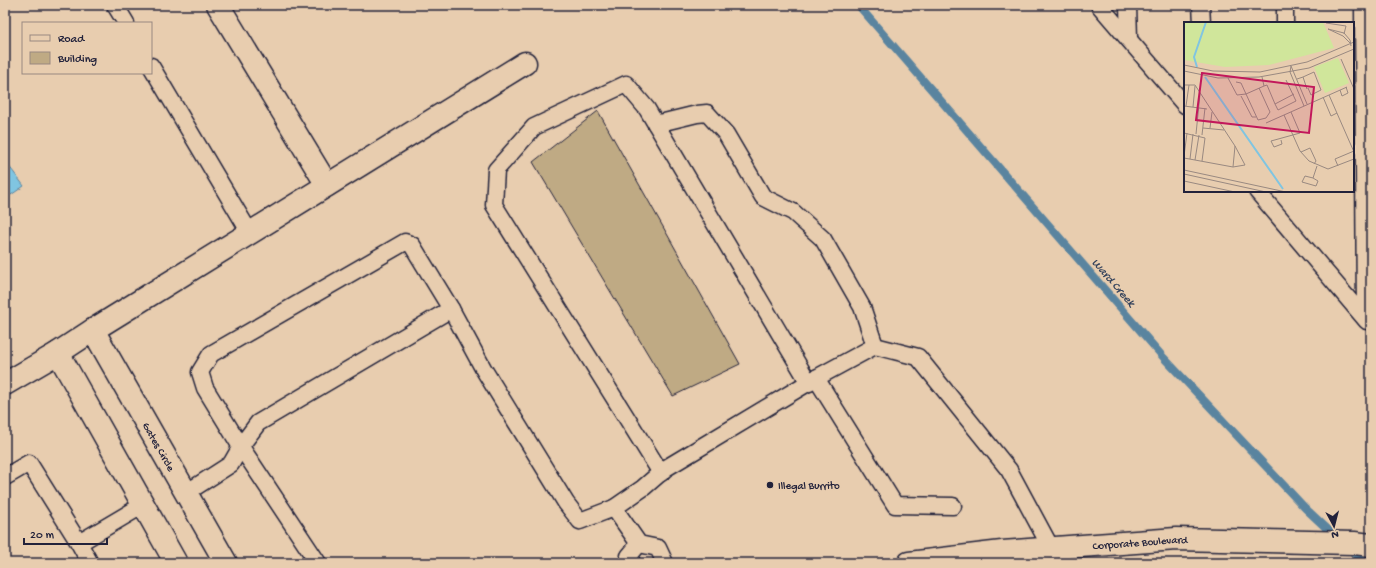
<svg xmlns="http://www.w3.org/2000/svg" width="1376" height="568" font-family="'Gochi Hand',sans-serif">
  <style>
    .water { fill: #80c5e1; stroke: #5a849f }
    .lines { fill: none; stroke-linecap: round; stroke-linejoin: round }
    .stream { stroke: #5a849f; stroke-width: 8 }
    .building { fill: #bfaa84; stroke: #22223b }
    .lane-casing { stroke: #22223b; stroke-width: 19 }
    .street-casing { stroke: #22223b; stroke-width: 25 }
    .secondary-casing { stroke: #22223b; stroke-width: 25 }
    .lane { stroke: #e8cdaf; stroke-width: 16 }
    .street { stroke: #e8cdaf; stroke-width: 22 }
    .secondary { stroke: #e8cdaf; stroke-width: 22 }
    .poi-dot { fill: #22223b; stroke: #e8cdaf; stroke-width: 1.5 }
    .labels { text-anchor: middle; stroke-width: 3.5; stroke-linejoin: round; paint-order: stroke }
    .street-label { font-size: 11px; fill: #22223b; stroke: #e8cdaf }
    .poi-label { font-size: 11px; fill: #22223b; stroke: #e8cdaf; text-anchor: start }
    .water-label { font-size: 12px; font-style: italic; fill: #35435c; stroke: #e8cdaf }
    .inset-river { fill: none; stroke: #80c5e1; stroke-width: 2 }
    .inset-road { fill: none; stroke: #998981; stroke-width: 1 }
    .view { fill: #c2185b; fill-opacity: 0.15; stroke: #c2185b; stroke-width: 2 }
    .inset-edge { fill: none; stroke: #22223b; stroke-width: 2 }
  </style>
  <rect width="100%" height="100%" fill="#e8cdaf"/>
  <filter id="ink" filterUnits="userSpaceOnUse"><feTurbulence type="fractalNoise" baseFrequency=".025" numOctaves="2"/><feDisplacementMap in="SourceGraphic" scale="8" xChannelSelector="R" yChannelSelector="G"/><feConvolveMatrix kernelMatrix="1 2 1 2 8 2 1 2 1" color-interpolation-filters="sRGB"/></filter>
  <g filter="url(#ink)">
    <polygon class="water" points="5,161 24,186 5,199"/>
    <g class="lines">
      <g class="stream">
        <polyline points="858,5 1164,358 1305,508 1337,538"/>
        <polyline points="1347,547 1365,563"/>
      </g>
    </g>
    <polygon class="building" points="598,111 740,364 673,396 533,162"/>
    <g class="lines">
      <defs>
        <g id="lane">
          <polyline points="115,5 126,23"/>
          <polyline points="1099,5 1185,105"/>
          <polyline points="1128,5 1129,39"/>
          <polyline points="1201,5 1202,23"/>
          <polyline points="1363,5 1365,318"/>
          <polyline points="1285,23 1285,5"/>
          <polyline points="151,66 250,233"/>
          <polyline points="656,124 697,114 707,113 726,134 763,197 793,212 823,239 862,307 875,346"/>
          <polyline points="1257,191 1367,321"/>
          <polyline points="661,473 494,205 496,170 534,127 626,84 647,109 809,383"/>
          <polyline points="5,477 29,463 79,543"/>
          <polyline points="186,493 231,464 243,443 258,423 451,309 484,370 566,503 580,521 614,508"/>
          <polyline points="953,506 895,505 816,378 875,346 918,357 1009,470 1051,548"/>
          <polyline points="90,563 79,543 143,505"/>
          <polyline points="318,563 241,447 205,388 200,372 211,354 405,242 412,245 451,309"/>
          <polyline points="632,563 629,556 639,544"/>
          <polyline points="665,563 658,548 639,544 614,508 643,488 666,468 816,378"/>
        </g>
        <g id="street">
          <polyline points="218,5 327,185"/>
          <path id="s1" d="M93 330 226 563"/>
          <polyline points="58,353 176,563"/>
          <polyline points="5,384 58,353 93,330 525,63"/>
        </g>
        <g id="secondary">
          <path id="s2" d="M909 563 1002 552 1176 539 1354 543 1371 545"/>
        </g>
      </defs>
      <use href="#lane" class="lane-casing"/>
      <use href="#street" class="street-casing"/>
      <use href="#secondary" class="secondary-casing"/>
      <use href="#lane" class="lane"/>
      <use href="#street" class="street"/>
      <use href="#secondary" class="secondary"/>
    </g>
  </g>
  <circle class="poi-dot" cx="770" cy="485" r="4"/>
  <g class="labels">
    <g class="street-label">
      <text dy="4" stroke="none"><textPath href="#s1" startOffset="134">Gates Circle</textPath></text>
      <text dy="4" stroke="none"><textPath href="#s2" startOffset="232">Corporate Boulevard</textPath></text>
    </g>
    <g class="poi-label">
      <text x="778" y="489">Illegal Burrito</text>
    </g>
    <g class="water-label">
      <text transform="translate(1114 282) rotate(49)" y="4">Ward Creek</text>
    </g>
  </g>
  <g transform="translate(1184 22)">
    <rect width="170" height="170" fill="#e8cdaf"/>
    <path d="M0 0H139L150 26 85 43 41 45 0 38ZM154 36 165 61 141 71 130 45Z" fill="#d0e69b"/>
    <path class="inset-river" d="M13 45 10 35 22 0M21 55 99 167"/>
    <path class="inset-road" d="M142 1 162 4 160 12M166 21 159 14 144 7 160 11 166 18 167 24M157 37 170 67M0 43 29 49 76 50 123 40 170 20M0 49 34 56 75 55 125 46 170 27M119 55 130 50 137 68 127 73 124 66M44 56 53 73 62 72 57 61 52 60M113 57 119 55 123 67M0 63H11L51 124 49 145 0 136M80 64 83 63 91 82 110 72M156 68 158 74 164 71 162 65M62 72 74 98 82 96 86 90 75 66M62 72 80 64 78 55M145 73 170 130M57 74 68 95H72M139 75 147 94 153 91M91 82 94 88 112 79 102 58M0 84 23 87M2 84 5 63M120 84 106 50 107 44 123 82M9 85 11 64M100 93 116 129 125 139 144 147 170 137M82 101 163 65M19 106 40 108M26 106 28 90M0 111 21 116 18 139M12 112 16 72M18 113 21 86M97 118 98 122 90 125 87 119 116 111 107 90M117 130 126 126 132 139 130 142M0 134 3 111M6 137 9 112M11 138 15 113M154 144 151 137 170 129M49 145 61 143 51 124M0 148 102 170M0 152 82 170M129 156 134 159 132 164 118 160 121 154 129 156 133 144M0 159 51 170"/>
    <path class="view" d="M18 51 130 65 125 111 12 98Z"/>
    <rect width="170" height="170" class="inset-edge"/>
  </g>
  <rect width="1376" height="568" fill="none" stroke="#e8cdaf" stroke-width="20"/>
  <rect x="10" y="10" width="1356" height="548" fill="none" stroke="#22223b" stroke-width="1.5" filter="url(#ink)"/>
  <rect x="22" y="22" width="130" height="52" fill="#e8cdaf" stroke="#998981"/>
  <rect x="30" y="35" width="20" height="6" fill="#e8cdaf" stroke="#998981"/>
  <text x="58" y="42" font-size="12" fill="#22223b">Road</text>
  <rect x="30" y="52" width="20" height="12" fill="#bfaa84" stroke="#998981"/>
  <text x="58" y="62" font-size="12" fill="#22223b">Building</text>
  <g transform="translate(1334 526) rotate(173)" stroke="#e8cdaf" stroke-width="3" paint-order="stroke">
  <path d="M0-3L7 15L0 10L-7 15Z" fill="#22223b"/>
  <text y="-6" font-size="11" font-weight="bold" text-anchor="middle" fill="#22223b">N</text>
  </g>
  <path d="M24 538v6h83v-6" fill="none" stroke="#22223b" stroke-width="2"/>
  <text x="30" y="538" font-size="12" fill="#22223b" stroke="#e8cdaf" stroke-width="3" paint-order="stroke">20 m</text>
</svg>
